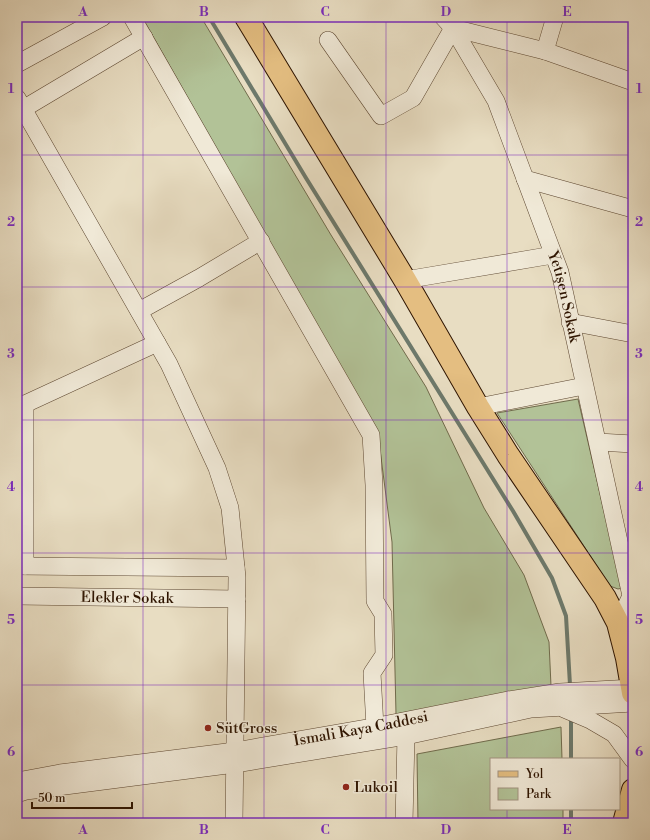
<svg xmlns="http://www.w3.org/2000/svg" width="650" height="840" font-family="'Libre Bodoni',serif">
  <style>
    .green { fill: #b2c297; stroke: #706b4c }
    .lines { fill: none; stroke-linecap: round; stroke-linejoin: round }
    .stream { stroke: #6d796b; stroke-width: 4 }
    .minor-casing { stroke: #5c4630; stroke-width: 18 }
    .major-casing { stroke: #2e1400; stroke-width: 24 }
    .minor { stroke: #f0e9d7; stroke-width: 17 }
    .major { stroke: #e4be81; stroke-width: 22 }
    .grid { fill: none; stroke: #7b2cbf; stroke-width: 1; stroke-opacity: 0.55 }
    .poi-dot { fill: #8f2418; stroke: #f0e9d7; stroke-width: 1.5 }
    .labels { text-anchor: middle; stroke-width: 3; stroke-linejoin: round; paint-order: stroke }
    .street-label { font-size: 15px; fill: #2e1400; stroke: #f0e9d7 }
    .poi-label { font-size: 15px; fill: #2e1400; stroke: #f0e9d7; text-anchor: start }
    .neatline { fill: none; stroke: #7b2cbf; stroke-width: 1.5 }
    .grid-label { font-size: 13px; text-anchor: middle; font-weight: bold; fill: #7b2cbf }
  </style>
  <rect width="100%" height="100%" fill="#e8ddc2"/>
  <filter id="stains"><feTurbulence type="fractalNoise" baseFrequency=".005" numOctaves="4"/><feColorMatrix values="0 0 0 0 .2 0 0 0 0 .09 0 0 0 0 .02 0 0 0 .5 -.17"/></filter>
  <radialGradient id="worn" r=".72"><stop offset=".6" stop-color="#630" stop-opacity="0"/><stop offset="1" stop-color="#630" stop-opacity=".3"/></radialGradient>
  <g class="green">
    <polygon points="142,17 201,17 331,235 426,387 484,508 524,575 549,642 551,686 396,714 392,542 379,442 257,220"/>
    <polygon points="578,399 622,588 618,589 610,586 497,413"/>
    <polygon points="561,727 562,759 491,759 491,809 563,809 563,823 418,823 417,754"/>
  </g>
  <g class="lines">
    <g class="stream">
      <polyline points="209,17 306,178 513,511 552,578 566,616 570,685"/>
      <polyline points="571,720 571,759"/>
      <polyline points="571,809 571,823"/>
    </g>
    <defs>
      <g id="minor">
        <polyline points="132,17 371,435 374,485 375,601 383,614 384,655 372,673 375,727"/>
        <path id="s1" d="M443 17 453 28 496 101 560 272 631 596 618 623 625 630"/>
        <polyline points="328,40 381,116 413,98 453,28 545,51 633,82"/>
        <polyline points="545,51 555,17"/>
        <polyline points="17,64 103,17"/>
        <polyline points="17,98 169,364 217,468 230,508 237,577 234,823"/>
        <polyline points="23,109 144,37"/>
        <polyline points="525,179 633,209"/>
        <polyline points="405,280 553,255"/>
        <polyline points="139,311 199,278 261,241"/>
        <polyline points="570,322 633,334"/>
        <polyline points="478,407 584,386"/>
        <polyline points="598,442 633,444"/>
        <polyline points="17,566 236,568"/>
        <polyline points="25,566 25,404 157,343"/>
        <path id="s2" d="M17 596 237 599"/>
        <polyline points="564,709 590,720 614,734 633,760"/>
        <path id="s3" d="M17 781 60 773 235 751 378 726 508 700 560 692 633 688"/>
        <polyline points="17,794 26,791 235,764 406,736 531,709 633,703"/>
        <polyline points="404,823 406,736"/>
      </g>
      <g id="major">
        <polyline points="246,17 405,280 478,407 508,455 605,598 618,623 627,658 633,693"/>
        <polyline points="624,823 633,790"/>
      </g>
    </defs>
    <use href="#minor" class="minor-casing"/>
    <use href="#major" class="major-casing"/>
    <use href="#minor" class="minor"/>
    <use href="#major" class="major"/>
  </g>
  <path class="grid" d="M143 17V823M264 17V823M386 17V823M507 17V759M17 155H633M17 287H633M17 420H633M17 553H633M17 685H633M507 809V823"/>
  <g class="poi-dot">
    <circle cx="208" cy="728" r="4"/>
    <circle cx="346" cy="787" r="4"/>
  </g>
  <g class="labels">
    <g class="street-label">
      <text dy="5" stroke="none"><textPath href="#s1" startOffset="307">Yetişen Sokak</textPath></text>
      <text dy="5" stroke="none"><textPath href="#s2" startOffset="110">Elekler Sokak</textPath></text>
      <text dy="5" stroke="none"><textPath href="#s3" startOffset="348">İsmali Kaya Caddesi</textPath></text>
    </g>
    <g class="poi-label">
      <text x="216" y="733">SütGross</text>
      <text x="354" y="792">Lukoil</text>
    </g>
  </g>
  <rect width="650" height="840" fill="none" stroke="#e8ddc2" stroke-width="44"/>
  <rect x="490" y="758" width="130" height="52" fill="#f0e9d7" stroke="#a29481"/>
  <rect x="498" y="771" width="20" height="6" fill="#e4be81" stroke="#a29481"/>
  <text x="526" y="778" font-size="12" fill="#2e1400">Yol</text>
  <rect x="498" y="788" width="20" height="12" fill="#b2c297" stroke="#a29481"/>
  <text x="526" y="798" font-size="12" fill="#2e1400">Park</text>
  <path d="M32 802v6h100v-6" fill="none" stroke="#2e1400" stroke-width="2"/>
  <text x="38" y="802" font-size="12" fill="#2e1400" stroke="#f0e9d7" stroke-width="3" paint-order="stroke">50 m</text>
  <rect x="22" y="22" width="606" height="796" class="neatline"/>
  <g class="grid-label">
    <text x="83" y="16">A</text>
    <text x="204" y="16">B</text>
    <text x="325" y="16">C</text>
    <text x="446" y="16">D</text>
    <text x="567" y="16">E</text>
    <text x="11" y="93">1</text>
    <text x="639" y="93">1</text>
    <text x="11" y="226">2</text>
    <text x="639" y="226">2</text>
    <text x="11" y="358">3</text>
    <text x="639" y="358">3</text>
    <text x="11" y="491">4</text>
    <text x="639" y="491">4</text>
    <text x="11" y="624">5</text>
    <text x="639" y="624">5</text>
    <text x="11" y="756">6</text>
    <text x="639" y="756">6</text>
    <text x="83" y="834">A</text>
    <text x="204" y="834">B</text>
    <text x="325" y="834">C</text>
    <text x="446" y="834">D</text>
    <text x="567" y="834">E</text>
  </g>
  <rect width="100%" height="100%" filter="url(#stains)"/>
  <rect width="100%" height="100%" fill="url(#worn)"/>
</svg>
